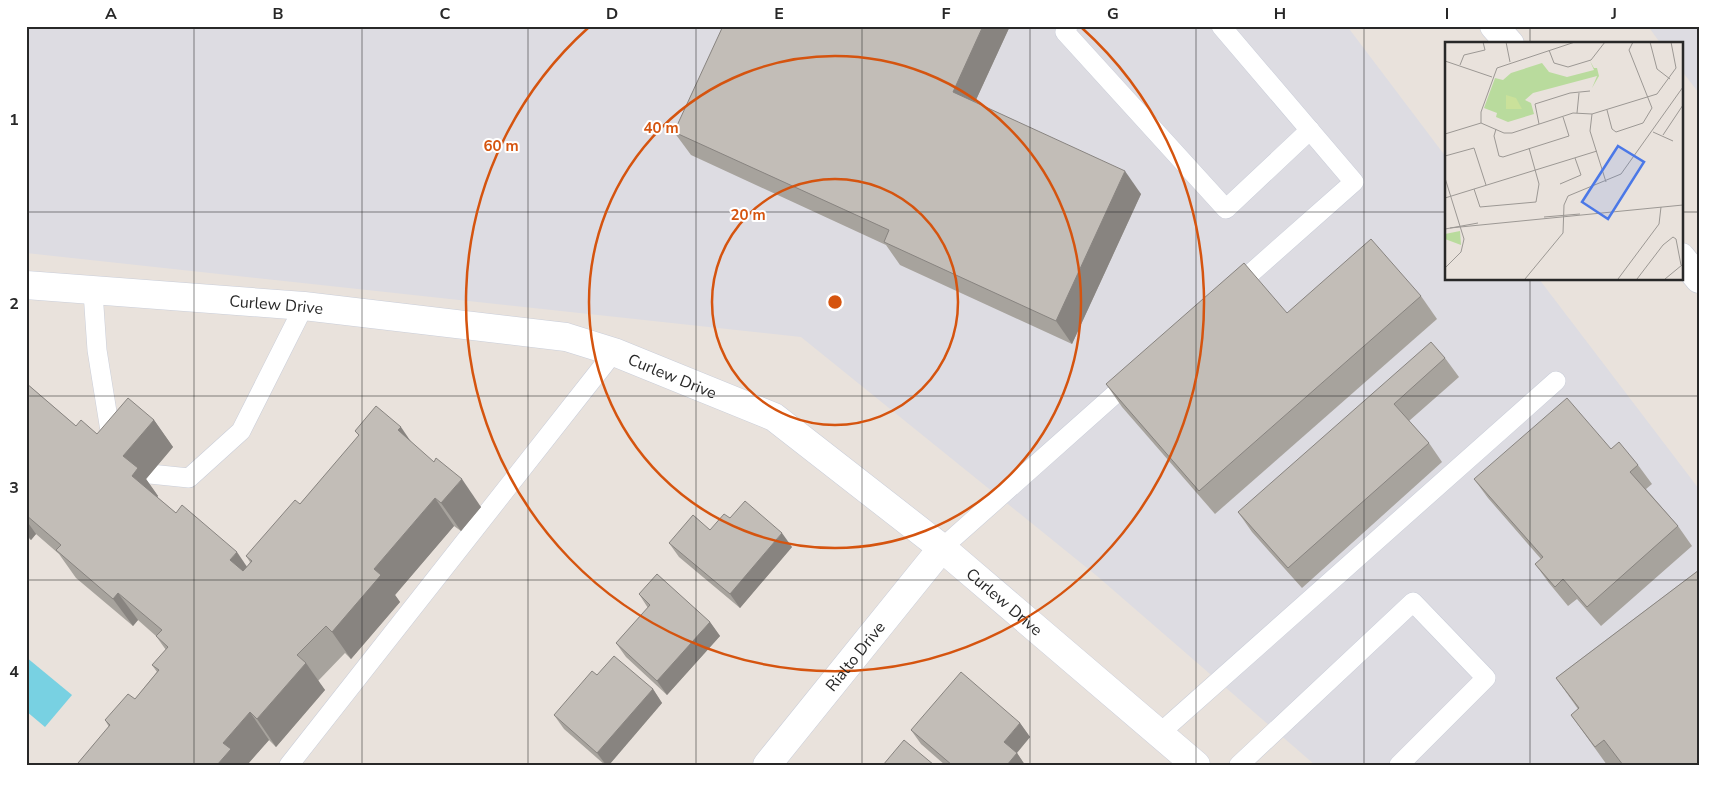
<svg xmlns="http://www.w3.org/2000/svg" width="1725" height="791" font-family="'Nunito Sans',sans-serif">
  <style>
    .industrial { fill: #dddce2 }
    .water { fill: #78d1e2 }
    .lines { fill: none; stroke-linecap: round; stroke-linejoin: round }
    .lane-casing { stroke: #caced9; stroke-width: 20 }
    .street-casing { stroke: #caced9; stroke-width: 29 }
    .secondary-casing { stroke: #caced9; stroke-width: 29 }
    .lane { stroke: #fff; stroke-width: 19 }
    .street { stroke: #fff; stroke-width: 28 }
    .secondary { stroke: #fff; stroke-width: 28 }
    .wall { fill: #a7a39d }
    .shaded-wall { fill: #888480 }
    .building { fill: #c2bdb7; stroke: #888480 }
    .grid { fill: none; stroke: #282828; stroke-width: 1; stroke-opacity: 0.55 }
    .ring { fill: none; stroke: #d5540f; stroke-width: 2.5 }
    .labels { text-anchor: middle; stroke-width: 4; stroke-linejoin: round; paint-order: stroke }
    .street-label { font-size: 16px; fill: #282828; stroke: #fff }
    .inset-road { fill: none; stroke: #9c9894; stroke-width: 1 }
    .view { fill: #4b78e7; fill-opacity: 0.15; stroke: #4b78e7; stroke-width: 2.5 }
    .inset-edge { fill: none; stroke: #282828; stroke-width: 2.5 }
    .centre { fill: #d5540f; stroke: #fff; stroke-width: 2.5 }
    .ring-label { font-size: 15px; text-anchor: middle; font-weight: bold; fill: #d5540f; stroke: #fff; stroke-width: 4; stroke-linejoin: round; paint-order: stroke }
    .neatline { fill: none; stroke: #282828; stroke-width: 2 }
    .grid-label { font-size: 16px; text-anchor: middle; font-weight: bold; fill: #282828 }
  </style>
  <rect width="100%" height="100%" fill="#e9e2dc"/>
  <g class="industrial">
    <polygon points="26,26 1347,26 1446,157 1446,279 1539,279 1699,489 1699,765 1315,765 1097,576 801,337 26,253"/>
    <polygon points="1648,26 1699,26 1699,93 1681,70 1681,44 1661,44"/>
  </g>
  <polygon class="water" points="26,657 72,695 45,727 26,711"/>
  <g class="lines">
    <defs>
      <g id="lane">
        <polyline points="1068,26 1065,32 1226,209 1310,130"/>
        <polyline points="1221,26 1354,182 1233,289"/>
        <polyline points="93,292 97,350 111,437 115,443"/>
        <polyline points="150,474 189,478 241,431 304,306"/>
        <polyline points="942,548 1132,379"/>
        <polyline points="1160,733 1556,381"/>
        <polyline points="289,765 614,352"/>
        <polyline points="1239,765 1413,602 1486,678 1399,765"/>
      </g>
      <g id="street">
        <path id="s1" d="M767 765 942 548"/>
      </g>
      <g id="secondary">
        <polyline points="1494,26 1510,44"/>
        <polyline points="1681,257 1699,279"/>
        <path id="s2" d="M26 285 304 306 566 337 614 352 774 417 942 548 1196 765"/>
      </g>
    </defs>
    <use href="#lane" class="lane-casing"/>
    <use href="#street" class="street-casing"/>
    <use href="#secondary" class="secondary-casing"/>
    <use href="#lane" class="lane"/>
    <use href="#street" class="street"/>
    <use href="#secondary" class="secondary"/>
  </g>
  <g class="wall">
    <polygon points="1010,26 975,102 1141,194 1072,344 900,265 886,245 691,155 674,132"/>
    <polygon points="1421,296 1437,319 1215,514 1122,407 1106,384 1287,313"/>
    <polygon points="1445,358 1459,377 1409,421 1429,443 1442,462 1302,588 1252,532 1238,512"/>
    <polygon points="26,383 76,426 97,434 154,420 173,447 146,479 158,496 157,497 176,513 247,567 250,562 246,556 300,504 359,436 355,431 411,442 481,507 461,531 454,526 395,595 400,602 351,659 345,653 318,681 325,690 276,747 269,740 247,765 79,765 78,763 109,727 105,720 135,699 157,672 152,665 166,650 156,636 138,620 133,626 76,578 59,554 36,534 31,540 26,536"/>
    <polygon points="1611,449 1638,465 1652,484 1646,489 1678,526 1692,546 1601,626 1577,599 1568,606 1549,583 1535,564 1541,559 1488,498 1474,479"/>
    <polygon points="730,518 792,547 740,608 679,557 669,543 710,530"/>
    <polygon points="1699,570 1699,765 1622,765 1620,763 1618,765 1607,765 1571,715 1578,709 1556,678"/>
    <polygon points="639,594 710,622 720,636 667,695 626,657 616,643 648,608"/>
    <polygon points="597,675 653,689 662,703 609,765 605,765 564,729 554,715"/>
    <polygon points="1020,723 1030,737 1017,753 1025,765 945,765 921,744 911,730"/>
  </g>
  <g class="shaded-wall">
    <polygon points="983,26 1010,26 969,115 953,92"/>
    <polygon points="1125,171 1141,194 1072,344 1056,321"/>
    <polygon points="154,420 173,447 146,479 158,496 152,503 132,476 123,456"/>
    <polygon points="401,427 420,455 398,430"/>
    <polygon points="462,479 481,507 461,531 441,503"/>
    <polygon points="435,498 454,526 395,595 400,602 351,659 332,632 374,569"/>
    <polygon points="26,520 36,534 31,540 26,533"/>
    <polygon points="782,533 792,547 740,608 730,594"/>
    <polygon points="237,552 256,580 249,588 230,560"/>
    <polygon points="118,593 138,620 133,626 113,599"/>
    <polygon points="710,622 720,636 667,695 657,681"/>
    <polygon points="306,663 325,690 276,747 257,719"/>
    <polygon points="653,689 662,703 609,765 606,765 597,753"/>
    <polygon points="250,712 269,740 247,765 217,765 223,743"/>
    <polygon points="1020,723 1030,737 1014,756 1004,742"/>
    <polygon points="1017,753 1025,765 1007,765"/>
  </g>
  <g class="building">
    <polygon points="723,26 983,26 953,92 1125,171 1056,321 884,242 889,230 674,132"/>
    <polygon points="1371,239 1421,296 1199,491 1106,384 1244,263 1287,313"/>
    <polygon points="1431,342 1445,358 1394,404 1429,443 1288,568 1238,512"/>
    <polygon points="26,383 76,426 81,420 97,434 128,398 154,420 123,456 138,468 132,476 176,513 182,505 237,552 230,560 243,571 252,561 246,556 295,500 300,504 359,435 355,431 376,406 401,427 398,430 434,462 436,458 462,479 441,503 435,498 374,569 381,575 332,632 326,626 297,655 306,663 257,719 250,712 223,743 231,749 217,765 80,765 78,763 110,725 105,720 128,694 135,699 159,670 152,665 168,647 156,636 162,630 118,593 113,599 56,550 61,545 26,515"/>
    <polygon points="1567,398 1611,449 1619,442 1638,465 1630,472 1678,526 1587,607 1563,579 1555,587 1535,564 1543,557 1474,479"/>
    <polygon points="745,501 782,533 730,594 669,543 693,515 710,530 724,514 730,518"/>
    <polygon points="1699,570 1699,763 1696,765 1623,765 1604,740 1595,747 1571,715 1579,708 1556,678"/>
    <polygon points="657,574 710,622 657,681 616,643 650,605 639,594"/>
    <polygon points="614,656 653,689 597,753 554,715 592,671 597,675"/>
    <polygon points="961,672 1020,723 1004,742 1017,753 1007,765 952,765 911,730"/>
    <polygon points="904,740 934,765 883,765"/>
  </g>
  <path class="grid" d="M194 26V765M362 26V765M528 26V765M696 26V765M862 26V765M1030 26V765M1196 26V765M1364 26V765M1530 26V44M26 212H1446M1681 212H1699M1530 279V765M26 396H1699M26 580H1699"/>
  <g class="ring">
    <circle cx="835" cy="302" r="123"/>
    <circle cx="835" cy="302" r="246"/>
    <path d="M1082 28A369 369 0 1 1 588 28"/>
  </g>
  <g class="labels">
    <g class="street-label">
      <text dy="6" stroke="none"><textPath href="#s2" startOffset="251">Curlew Drive</textPath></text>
      <text dy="6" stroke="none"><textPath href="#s2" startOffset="656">Curlew Drive</textPath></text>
      <text dy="6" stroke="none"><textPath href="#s2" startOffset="1061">Curlew Drive</textPath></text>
      <text dy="6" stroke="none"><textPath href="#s1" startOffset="140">Rialto Drive</textPath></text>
    </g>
  </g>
  <g transform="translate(1445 42)">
    <rect width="238" height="238" fill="#e9e2dc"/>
    <path d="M145 19 149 26H152L154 34 147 46 152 34 88 51 80 58 86 61 89 72 63 80 51 75 52 71 39 66 50 36 58 38 66 31 97 21 104 30 122 35 149 28ZM15 189 16 203 0 197V192Z" fill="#b9db9d"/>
    <path d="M61 53 71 56 77 67H61Z" fill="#cae19a"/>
    <path class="inset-road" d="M61 0 65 20M205 0 212 27 225 37M104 8 109 21 123 25 146 18 160 0M0 19 47 35M15 23 19 13 40 8 38 0M162 68 167 87 171 90 198 81 207 66 184 8 188 0M132 71 134 51M147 72 145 89 161 140M36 81V70L52 26 130 0M94 82 90 62 125 51 145 49M51 87 49 94 54 114 58 115 124 94 118 75M208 90 228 99M0 92 36 81 59 91H67L128 71 147 72 212 52 231 26 226 0M218 93 238 63M0 114 29 106 41 143M0 136 19 197 16 210 0 226M115 142 136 133 130 116M29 147 35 165 91 160 94 142 84 106M0 156 152 109M99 175 135 172M5 186 238 163M0 187 33 181M80 237 118 191 119 163 123 154 176 132 238 45M173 237 214 182 216 165M192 237 218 203 228 195 231 197 236 223M220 237 237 223"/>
    <path class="view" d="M173 104 199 120 163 177 137 160Z"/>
    <rect width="238" height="238" class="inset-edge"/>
  </g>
  <circle cx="835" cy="302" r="8" class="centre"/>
  <g class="ring-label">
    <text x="661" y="133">40 m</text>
    <text x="501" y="151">60 m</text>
    <text x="748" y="220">20 m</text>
  </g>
  <rect width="1725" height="791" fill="none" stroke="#ffffff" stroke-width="55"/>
  <rect x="28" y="28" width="1670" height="736" class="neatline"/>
  <g class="grid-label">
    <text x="111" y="19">A</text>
    <text x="278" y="19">B</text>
    <text x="445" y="19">C</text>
    <text x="612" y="19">D</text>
    <text x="779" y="19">E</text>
    <text x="946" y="19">F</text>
    <text x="1113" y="19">G</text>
    <text x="1280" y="19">H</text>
    <text x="1447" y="19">I</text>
    <text x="1614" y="19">J</text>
    <text x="14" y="125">1</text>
    <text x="14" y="309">2</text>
    <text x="14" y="493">3</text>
    <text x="14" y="677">4</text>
  </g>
</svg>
